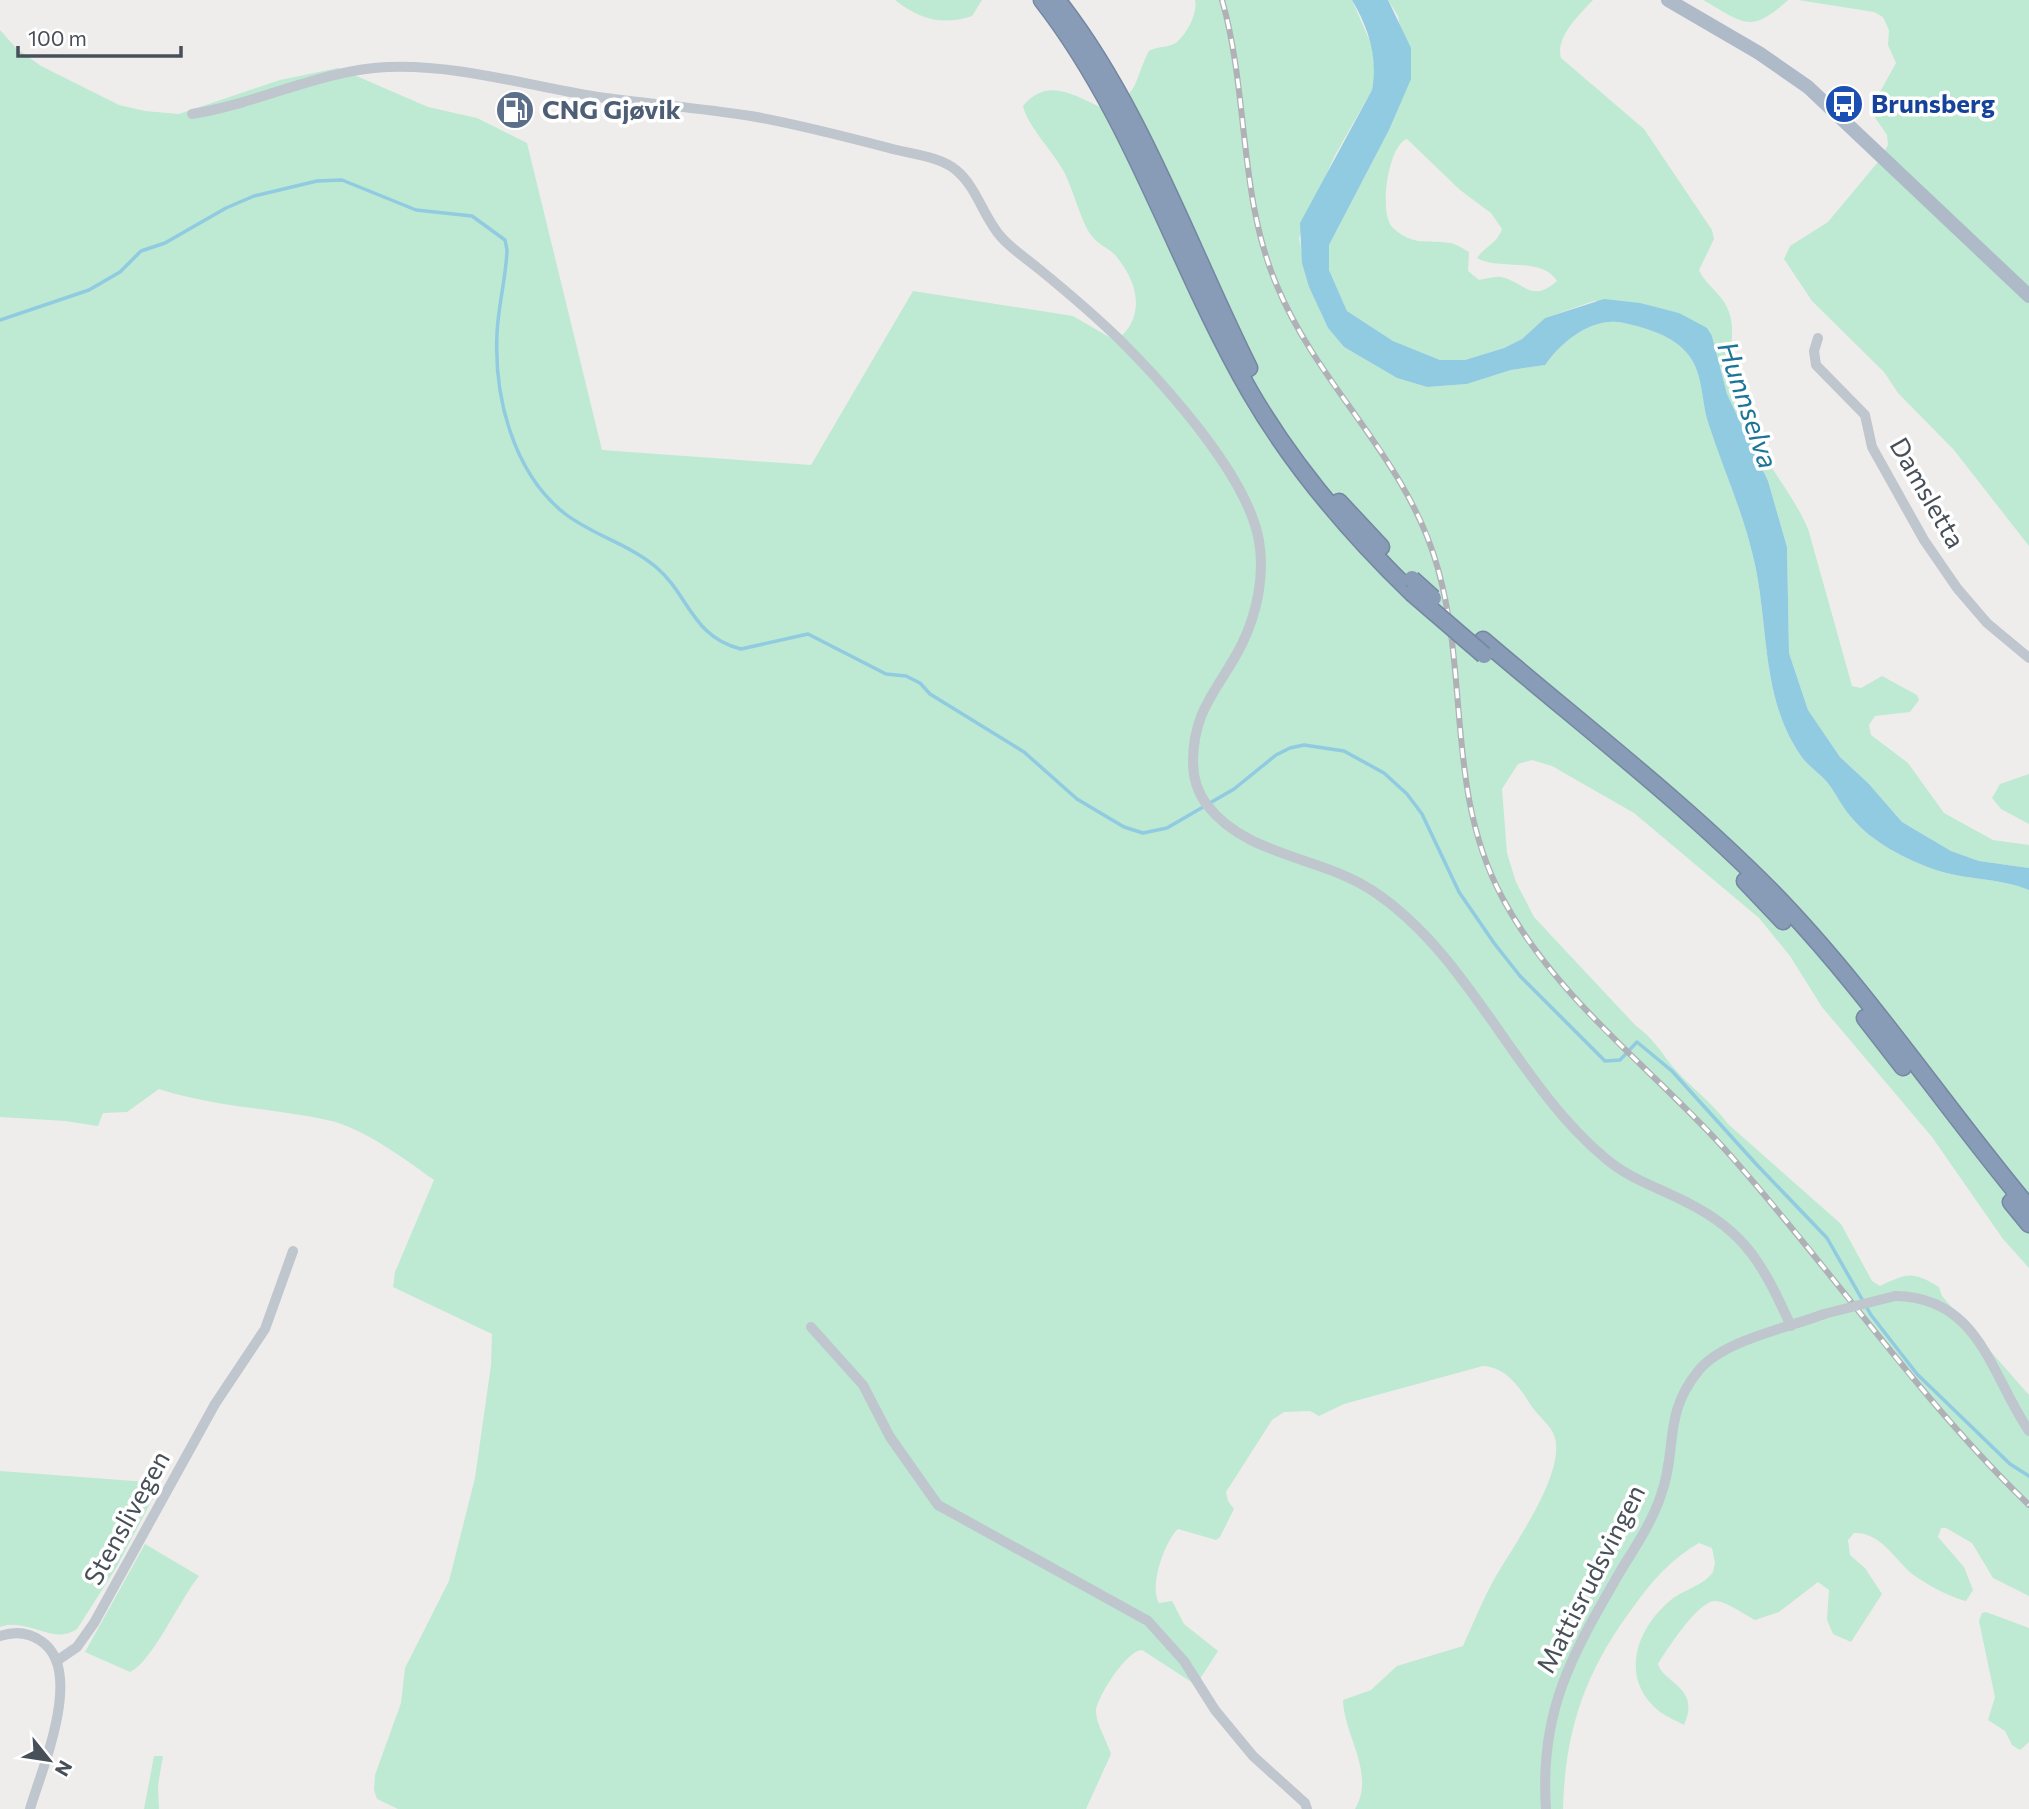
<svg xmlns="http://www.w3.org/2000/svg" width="2029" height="1809" font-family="Commissioner,sans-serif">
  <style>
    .green { fill: #bee9d2; fill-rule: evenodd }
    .water { fill: #90cbe1 }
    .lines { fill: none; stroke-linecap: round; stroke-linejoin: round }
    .stream { stroke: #90cbe1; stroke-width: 3.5 }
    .highway-casing { stroke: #7487a2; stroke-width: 19 }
    .minor { stroke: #bfc6cd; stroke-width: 10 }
    .major { stroke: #afbac9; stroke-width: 14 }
    .highway { stroke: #899cb7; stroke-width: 16 }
    .rail-casing { stroke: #afb1b6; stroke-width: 6 }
    .rail { stroke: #fff; stroke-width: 3.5; stroke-dasharray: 10; stroke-linecap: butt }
    .highway-bridge-casing { stroke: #7487a2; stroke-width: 19; stroke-linecap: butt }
    .minor-bridge { stroke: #bfc6cd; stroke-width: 10 }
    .highway-bridge { stroke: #899cb7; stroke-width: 16 }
    .labels { text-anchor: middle; stroke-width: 7; stroke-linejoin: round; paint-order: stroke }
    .transit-label { font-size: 26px; font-weight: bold; fill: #164399; stroke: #fff; text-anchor: start }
    .service-label { font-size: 26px; font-weight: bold; fill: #4e5e75; stroke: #fff; text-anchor: start }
    .street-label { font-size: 26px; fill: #474f58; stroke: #fff }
    .water-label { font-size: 28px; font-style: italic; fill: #1b7597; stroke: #fff }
  </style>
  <rect width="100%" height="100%" fill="#efedec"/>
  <g class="green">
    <path d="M895 0H982L972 16C942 26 919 19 895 0Z"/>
    <path d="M1195 0H1352L1372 46 1375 70 1372 90 1334 157 1299 238 1309 287 1328 328 1344 347 1397 378 1427 387 1467 384 1511 370 1544 365C1562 341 1593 316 1624 323 1646 328 1671 335 1686 352 1703 370 1701 399 1708 421 1722 465 1741 507 1752 552 1770 620 1759 696 1801 756 1808 766 1819 773 1827 782 1836 793 1842 806 1851 817 1871 842 1907 860 1936 870 1966 880 2000 878 2029 890V1268L2003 1239 1932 1137 1822 1007 1790 956 1759 918 1634 813 1552 766 1532 760 1518 764 1502 789 1507 853 1516 882 1534 917 1636 1026C1653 1038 1661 1052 1673 1067 1690 1087 1712 1102 1728 1124L1841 1224 1872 1281 1880 1286C1908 1273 1912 1271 1939 1287L1942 1296 2029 1395V1596L1993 1578 1972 1543 1946 1528H1941L1938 1537 1964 1567 1973 1590 1966 1601C1949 1597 1924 1583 1911 1573 1894 1558 1880 1532 1854 1533L1848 1540 1850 1555 1865 1568 1882 1594 1851 1642 1833 1634 1827 1620 1829 1590 1818 1582 1779 1612 1755 1620C1745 1615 1725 1600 1714 1601 1697 1603 1667 1649 1658 1664 1664 1684 1701 1687 1684 1725 1677 1721 1667 1717 1660 1712 1618 1679 1636 1628 1672 1599 1684 1590 1704 1585 1713 1572L1715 1563 1712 1548 1699 1543C1672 1558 1652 1581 1634 1606 1586 1670 1565 1729 1563 1809H1355C1376 1773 1344 1736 1343 1700L1371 1690 1397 1666 1463 1646C1472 1626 1480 1606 1490 1587 1508 1552 1565 1478 1555 1438 1552 1425 1537 1416 1530 1404 1519 1386 1505 1367 1483 1366L1344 1404 1319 1416 1310 1411 1284 1412 1272 1420 1226 1492 1228 1501 1234 1509 1220 1537 1216 1540 1178 1529C1164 1542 1149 1587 1159 1603L1172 1601 1184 1624 1218 1651 1196 1685 1142 1650C1127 1650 1097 1697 1096 1711 1096 1724 1107 1741 1111 1754L1086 1809H398L377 1799 374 1790 375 1775 401 1703 405 1668 449 1581 475 1478 491 1365 492 1334 393 1287 395 1272 434 1180C405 1159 362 1127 327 1120 271 1108 214 1107 159 1089L127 1112 103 1113 98 1126 65 1121 0 1117V30L16 48 41 66 119 105 145 111 179 114 280 80 338 68 428 107 477 118 527 143 602 450 811 465 913 291 1073 316 1116 341C1146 317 1139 284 1116 256 1109 248 1097 244 1091 235 1081 222 1073 188 1063 170 1053 152 1027 125 1023 106 1048 76 1075 96 1102 108 1140 98 1133 81 1149 51 1157 46 1169 48 1177 42 1187 33 1198 13 1195 0Z"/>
    <path d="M1388 0H1593C1580 14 1555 37 1561 58L1644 129 1712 230 1714 239 1699 270C1706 286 1723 294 1729 312 1735 329 1730 342 1732 359 1734 379 1749 390 1754 407 1756 418 1753 429 1757 439 1770 472 1797 499 1809 532L1852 686 1861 688 1882 676 1917 695 1919 700 1910 712 1875 716 1869 725 1871 735 1908 763 1944 813 1993 840 2029 845V868L1979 861 1951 851 1902 822 1869 784 1840 757 1808 710 1789 653 1787 547 1768 481 1727 394 1712 336 1679 313 1594 301 1545 318 1522 339 1504 348 1465 360H1440L1393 341 1347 311 1329 270V245L1389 130 1410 79 1398 16ZM1407 139 1460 190 1491 213 1502 229C1497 244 1485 246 1477 258 1500 271 1541 256 1557 281 1531 304 1525 282 1501 277 1495 276 1486 279 1479 280L1468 271 1469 252C1463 249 1457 244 1450 243 1427 239 1414 247 1393 228 1378 214 1388 145 1407 139Z"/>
    <path d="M1703 0H1788C1750 35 1744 23 1703 0Z"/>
    <polygon points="1798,0 2029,0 2029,546 1954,450 1898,393 1884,372 1812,301 1784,259 1790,246 1828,222 1878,162 1888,145 1887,135 1870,110 1896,63 1888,45 1889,30 1883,17 1874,12"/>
    <polygon points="2029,774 2029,824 2001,809 1992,798 2000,784"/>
    <path d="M0 1471 161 1483 116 1568 77 1629C52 1646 28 1617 0 1627Z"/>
    <path d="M145 1544 199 1576C180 1599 152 1662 130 1672L85 1652Z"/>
    <polygon points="1986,1612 2029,1628 2029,1742 2020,1750 2012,1745 2005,1731 1988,1720 1995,1697 1979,1621 1982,1613"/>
    <polygon points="154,1756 163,1756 158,1785 159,1809 144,1809"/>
  </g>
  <path class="water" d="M1352 0H1388L1411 48V79L1389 130 1329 245V270L1347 311 1393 341 1440 360H1465L1504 348 1522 339 1545 318 1604 299 1640 303 1679 313 1707 328 1712 336 1727 394 1768 481 1787 547 1789 653 1808 710 1840 757 1869 784 1902 822 1951 851 1979 861 2029 868V890C2000 878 1966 880 1936 870 1907 860 1871 842 1851 817 1842 807 1836 793 1827 782 1819 773 1808 766 1801 756 1759 696 1770 620 1752 552 1741 507 1722 466 1708 422 1701 399 1703 370 1686 352 1671 335 1646 328 1624 323 1593 316 1562 341 1545 365L1511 370 1467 384 1427 387 1397 378 1344 347 1328 328 1309 287 1302 263 1300 223 1372 90C1378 57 1369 29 1352 0Z"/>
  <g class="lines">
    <path class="stream" d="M0 320 89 290 120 272 141 251 165 243 226 208 254 196 317 181 342 180 416 210 472 216 505 240 507 250C506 279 498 306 497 334 494 397 513 472 564 513 592 535 629 544 656 567 689 595 692 637 741 649L808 634 886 674 906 676 920 683 930 694 1024 752 1077 799 1124 827 1143 833 1167 828 1234 789 1276 755 1290 748 1304 745 1344 751 1384 773 1407 794 1422 814 1459 892 1494 943 1520 976 1605 1061 1620 1060 1637 1042 1672 1071 1757 1165 1827 1238 1871 1315 1917 1374 2010 1464 2029 1476"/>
    <defs>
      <g id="highway">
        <path d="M1042 0C1134 118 1176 264 1250 392 1294 468 1350 533 1412 593"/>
        <path d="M1057 0C1140 105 1189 248 1249 368"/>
        <polyline points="1339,502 1381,547"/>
        <path d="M1483 640C1580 723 1681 800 1771 891 1866 988 1942 1104 2029 1208"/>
        <polyline points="1745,881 1783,921"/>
        <polyline points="1865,1018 1903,1067"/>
        <polyline points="2011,1202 2029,1224"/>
      </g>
    </defs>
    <use href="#highway" class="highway-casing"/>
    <g class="minor">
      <path d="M192 114C257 104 320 70 387 67 458 64 528 86 598 97 649 104 700 108 751 116 797 124 843 136 889 148 909 154 940 156 956 170 977 187 984 219 1002 238 1013 250 1027 259 1039 269 1066 291 1093 314 1119 339 1165 385 1248 476 1259 541 1265 575 1257 613 1242 644 1220 688 1193 708 1193 762 1193 777 1198 793 1207 805 1247 857 1321 856 1373 891 1471 956 1515 1083 1605 1158 1629 1179 1660 1188 1688 1203 1748 1233 1764 1268 1791 1326"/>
      <polyline points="1818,338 1814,351 1816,365 1865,415 1872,447 1924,540 1957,588 1987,623 2029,658"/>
      <path d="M1895 1296C1979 1297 1990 1373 2029 1431"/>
      <polyline points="811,1327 863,1385 890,1437 938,1505 1148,1621 1184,1661 1215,1710 1253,1756 1305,1803 1307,1809"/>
      <path d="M0 1636C15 1631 28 1632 41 1641 85 1670 42 1768 30 1809"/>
      <polyline points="58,1660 77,1647 94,1623 215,1404 265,1329 293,1251"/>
      <path d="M1546 1809C1539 1710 1573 1653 1621 1570 1636 1546 1652 1522 1661 1495 1678 1448 1662 1415 1699 1370 1724 1340 1788 1328 1824 1314"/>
    </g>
    <polyline class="major" points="1668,0 1759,53 1808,87 2029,296"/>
    <use href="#highway" class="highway"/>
    <defs>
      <path id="rail" d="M1222 0C1249 94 1238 195 1277 286 1320 389 1408 459 1438 569 1469 679 1446 792 1502 897 1556 1000 1654 1069 1730 1155 1832 1270 1918 1398 2029 1505"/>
    </defs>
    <use href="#rail" class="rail-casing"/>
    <use href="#rail" class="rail"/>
    <defs>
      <g id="highway-bridge">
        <polyline points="1412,579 1433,598"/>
        <polyline points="1412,593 1484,655"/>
      </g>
    </defs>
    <use href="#highway-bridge" class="highway-bridge-casing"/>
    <polyline class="minor-bridge" points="1824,1314 1895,1296"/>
    <use href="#highway-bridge" class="highway-bridge"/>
  </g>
  <defs>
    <symbol id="bus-disc" viewBox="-11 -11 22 22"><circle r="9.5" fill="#1a4fb4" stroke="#fff"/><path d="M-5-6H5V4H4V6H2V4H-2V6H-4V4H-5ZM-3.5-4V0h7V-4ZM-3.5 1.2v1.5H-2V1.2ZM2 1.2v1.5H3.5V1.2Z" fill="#fff"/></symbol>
    <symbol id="fuel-disc" viewBox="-11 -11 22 22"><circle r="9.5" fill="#5c6f8a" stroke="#fff"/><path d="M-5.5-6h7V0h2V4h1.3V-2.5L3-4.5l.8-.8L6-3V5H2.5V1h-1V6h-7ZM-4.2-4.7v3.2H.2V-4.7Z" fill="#fff"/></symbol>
  </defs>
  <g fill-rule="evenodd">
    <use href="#bus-disc" x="1822" y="82" width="44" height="44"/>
    <use href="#fuel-disc" x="493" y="88" width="44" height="44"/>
  </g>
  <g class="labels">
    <g class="transit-label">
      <text x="1871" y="113">Brunsberg</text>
    </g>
    <g class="service-label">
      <text x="542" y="119">CNG Gjøvik</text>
    </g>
    <g class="street-label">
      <text transform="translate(1927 493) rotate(60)" y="9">Damsletta</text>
      <text transform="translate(127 1518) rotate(-61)" y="9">Stenslivegen</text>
      <text transform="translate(1591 1579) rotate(-63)" y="9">Mattisrudsvingen</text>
    </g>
    <g class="water-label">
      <text transform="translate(1748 405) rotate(71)" y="10">Hunnselva</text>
    </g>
  </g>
  <g transform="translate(49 1760) rotate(120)" stroke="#ffffff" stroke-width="5" paint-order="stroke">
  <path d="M0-5L12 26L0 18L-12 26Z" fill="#474f58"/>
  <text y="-10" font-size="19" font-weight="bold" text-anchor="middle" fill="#474f58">N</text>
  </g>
  <path d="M18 46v10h163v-10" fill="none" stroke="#474f58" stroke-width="3.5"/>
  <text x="28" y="46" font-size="21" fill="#474f58" stroke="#ffffff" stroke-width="5" paint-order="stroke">100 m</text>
</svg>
